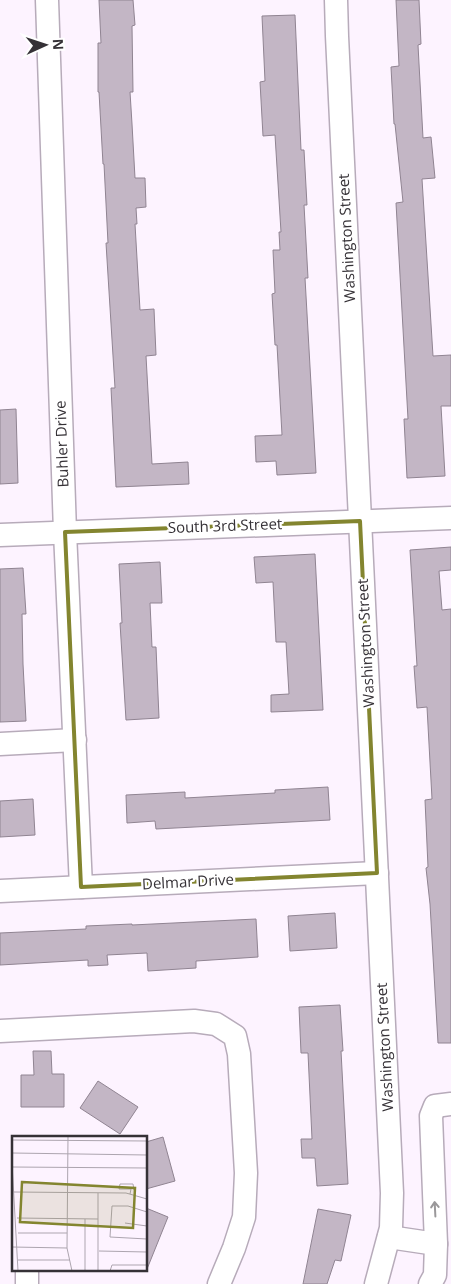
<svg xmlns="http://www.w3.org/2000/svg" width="451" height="1284" font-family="'Open Sans',sans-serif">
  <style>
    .building { fill: #c3b6c5; stroke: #908492 }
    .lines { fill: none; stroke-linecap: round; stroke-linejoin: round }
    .minor-casing { stroke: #b7abba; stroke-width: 25 }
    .minor { stroke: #fff; stroke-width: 22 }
    .oneway { stroke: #9a989a }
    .marked { fill: none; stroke: #83852f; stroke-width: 4; stroke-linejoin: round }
    .labels { text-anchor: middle; stroke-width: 4.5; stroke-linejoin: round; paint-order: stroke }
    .street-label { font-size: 15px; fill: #353136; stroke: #fff }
    .inset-road { fill: none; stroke: #ada5af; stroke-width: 1 }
    .view { fill: #83852f; fill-opacity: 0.15; stroke: #83852f; stroke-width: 2.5 }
    .inset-edge { fill: none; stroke: #353136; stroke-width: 2.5 }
  </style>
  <rect width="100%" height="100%" fill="#fdf3ff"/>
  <g class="building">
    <polygon points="99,0 133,0 135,25 132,26 133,92 130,92 132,124 135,178 145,178 146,207 136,208 137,224 135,224 140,310 154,309 156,355 146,356 152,464 188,462 189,484 116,487 111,388 115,388 106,243 108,243 104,164 103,164 99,92 98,92 98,43 101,43"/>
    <polygon points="396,0 419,0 421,44 418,45 423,138 431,137 435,178 422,179 433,356 451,355 451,406 441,406 445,476 407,478 404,419 408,419 396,203 403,202 395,124 394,124 391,67 399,66"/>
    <polygon points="295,15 301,150 304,150 307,205 304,205 308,278 305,278 316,473 277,475 276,461 256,462 255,436 282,435 277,345 275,345 272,294 275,293 273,250 280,250 279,232 281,232 275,135 263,136 260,82 265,81 262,16"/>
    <polygon points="16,409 18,483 0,484 0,410"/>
    <polygon points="451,547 451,570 439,571 442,610 451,609 451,1043 438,1043 430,904 426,868 428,867 425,800 432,799 427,707 417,708 414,666 417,666 410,550"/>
    <polygon points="315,554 323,710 271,712 271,695 289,694 286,642 276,642 273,582 256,583 254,557"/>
    <polygon points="160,562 162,603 150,603 152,647 156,647 159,718 126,720 120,623 122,623 119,564"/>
    <polygon points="23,568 26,614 22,614 23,664 26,721 0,722 0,569"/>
    <polygon points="328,787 330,820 156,829 155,821 127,823 126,795 185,792 185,798 275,793 275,790"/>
    <polygon points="33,799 35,835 0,837 0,801"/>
    <polygon points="335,913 337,948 290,951 288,916"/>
    <polygon points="256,919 258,957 196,961 196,968 148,971 147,953 107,955 108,965 88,966 88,960 0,965 0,933 86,929 86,926 132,924 132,925"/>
    <polygon points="340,1005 343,1051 341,1051 348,1184 317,1186 315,1158 302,1158 301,1139 312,1139 308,1053 301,1053 299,1007"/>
    <polygon points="33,1051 51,1051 52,1074 64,1074 64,1107 21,1107 21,1075 34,1075"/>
    <polygon points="98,1081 138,1107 120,1134 80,1108"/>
    <polygon points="163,1137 175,1181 146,1189 146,1142"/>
    <polygon points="146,1208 168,1217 147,1269 146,1269"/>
    <polygon points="318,1209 351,1215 341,1261 335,1260 327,1284 303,1284"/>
  </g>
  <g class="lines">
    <defs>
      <g id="minor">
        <polyline points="47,0 65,532 81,887"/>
        <polyline points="336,0 337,36 392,1193 391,1228 376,1284"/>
        <polyline points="0,535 451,518"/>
        <polyline points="0,744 75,740"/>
        <polyline points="0,891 377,873"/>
        <polyline points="0,1031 194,1021 216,1024 235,1036 239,1054 246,1173 244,1217 234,1248 219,1284"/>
        <polyline points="389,1237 436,1244 431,1116 435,1106 451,1104"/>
        <polyline points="27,1270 27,1284"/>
        <polyline points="430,1284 435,1275 436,1244"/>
      </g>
    </defs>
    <use href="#minor" class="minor-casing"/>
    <use href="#minor" class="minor"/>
  </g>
  <defs><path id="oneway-shaft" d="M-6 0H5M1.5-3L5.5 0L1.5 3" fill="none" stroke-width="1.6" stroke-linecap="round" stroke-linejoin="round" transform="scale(1.25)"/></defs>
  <use class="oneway" href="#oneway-shaft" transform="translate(435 1209) rotate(-93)"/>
  <path class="marked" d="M360 521 377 873 81 887 65 532Z"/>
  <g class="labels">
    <g class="street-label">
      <text transform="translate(347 238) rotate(-93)" y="5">Washington Street</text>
      <text transform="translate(62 444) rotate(-92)" y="5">Buhler Drive</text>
      <text transform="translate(225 526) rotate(-2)" y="5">South 3rd Street</text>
      <text transform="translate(366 643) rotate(-93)" y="5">Washington Street</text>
      <text transform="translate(188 882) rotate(-3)" y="5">Delmar Drive</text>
      <text transform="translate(385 1047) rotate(-93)" y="5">Washington Street</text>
    </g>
  </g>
  <g transform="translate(12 1136)">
    <rect width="135" height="135" fill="#fdf3ff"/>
    <path class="inset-road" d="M56 0 55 112 60 135M0 4 135 5M0 17 135 19M0 27 6 135M0 31 135 32M2 56 114 57 135 63M118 58 119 53H107L108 48H121L122 54M135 76 116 70H100L98 101 135 103M5 82 86 83M113 87 135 90M6 97H55M0 111 55 112M87 115 135 116M6 124H58M73 135V83M86 135V57M98 135 100 129H135"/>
    <path class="view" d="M10 46 123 52 121 92 8 86Z"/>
    <rect width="135" height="135" class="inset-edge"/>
  </g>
  <g transform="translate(45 45) rotate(87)" stroke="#ffffff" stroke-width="4" paint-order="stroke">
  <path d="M0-4L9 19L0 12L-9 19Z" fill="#353136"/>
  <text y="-8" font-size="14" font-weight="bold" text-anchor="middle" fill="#353136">N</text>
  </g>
</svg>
